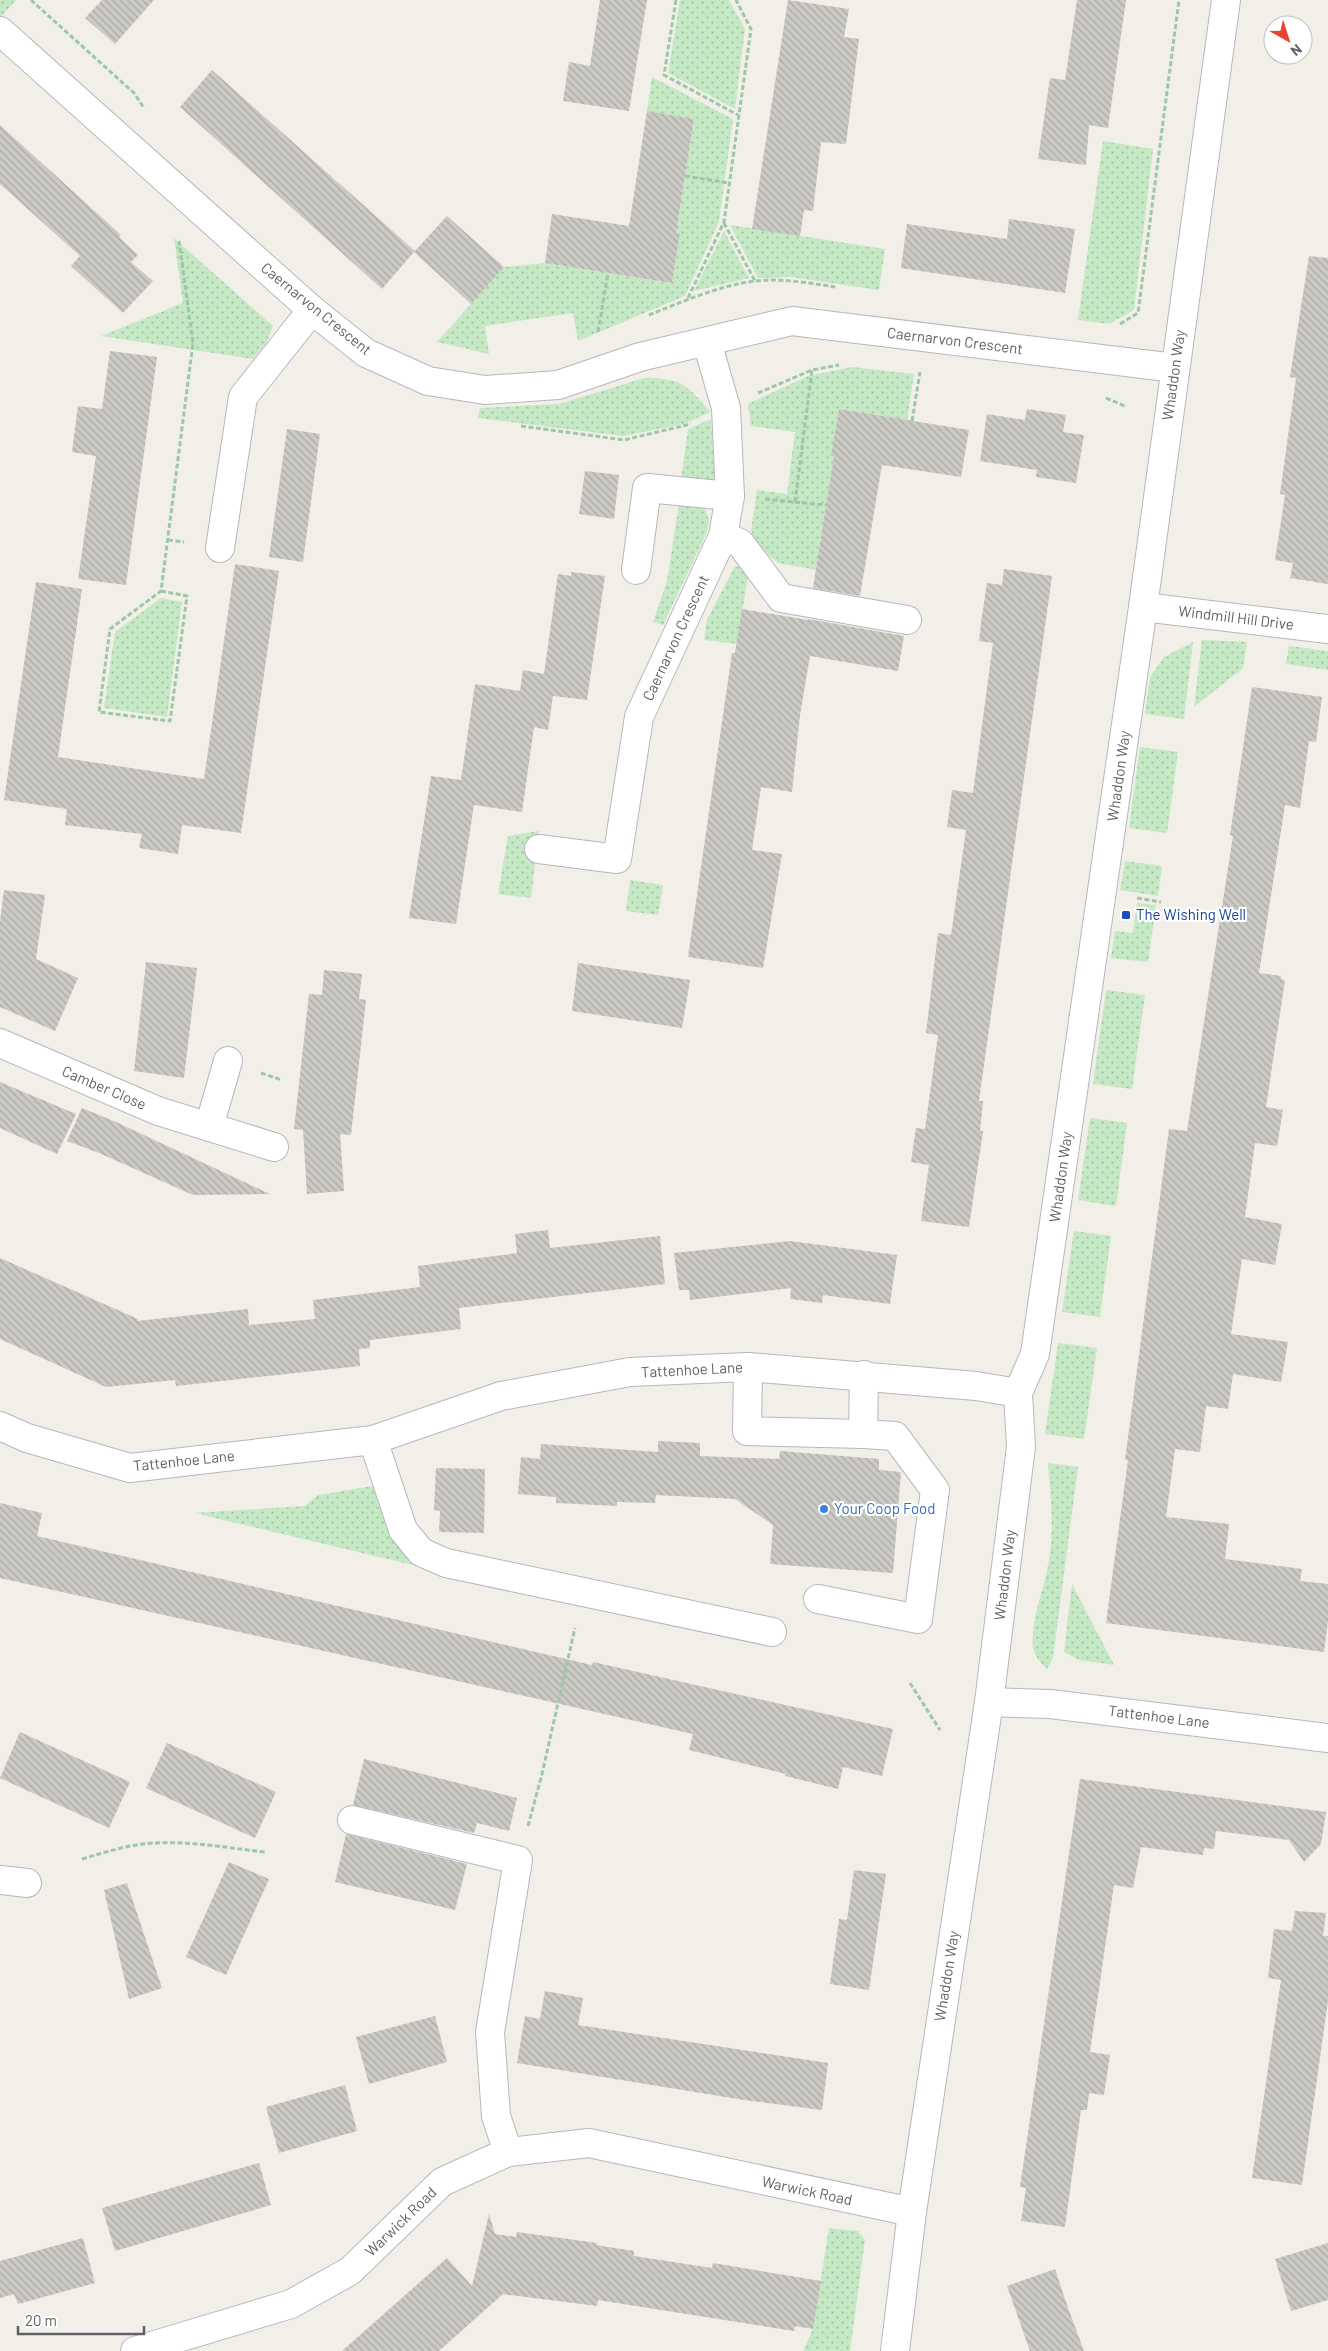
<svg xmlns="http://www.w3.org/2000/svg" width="1328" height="2351" font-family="Barlow,sans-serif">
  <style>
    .grass { fill: url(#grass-dots) }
    .building { fill: url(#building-back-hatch) }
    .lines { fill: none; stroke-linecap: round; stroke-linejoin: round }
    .minor-casing { stroke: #b5b8bc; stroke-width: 30 }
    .path { stroke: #9cc7a9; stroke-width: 3; stroke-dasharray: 5 2.5; stroke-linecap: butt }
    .minor { stroke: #fff; stroke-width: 28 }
    .transit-dot { fill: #1a4fb4; stroke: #fff; stroke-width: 2 }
    .shop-dot { fill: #3f7fe0; stroke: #fff; stroke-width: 2 }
    .labels { text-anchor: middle; stroke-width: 4.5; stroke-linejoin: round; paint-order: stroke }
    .street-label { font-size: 15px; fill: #5f6368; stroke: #fff }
    .transit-label { font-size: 15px; fill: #164399; stroke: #fff; text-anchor: start }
    .shop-label { font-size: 15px; fill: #366cbe; stroke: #fff; text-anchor: start }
  </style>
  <defs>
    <pattern id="grass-dots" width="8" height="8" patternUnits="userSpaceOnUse" patternTransform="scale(1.25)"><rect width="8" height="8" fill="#c5e8c5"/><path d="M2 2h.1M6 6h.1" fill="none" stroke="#a3c0a4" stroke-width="1.8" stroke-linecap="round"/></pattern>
    <pattern id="building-back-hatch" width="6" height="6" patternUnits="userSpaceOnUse" patternTransform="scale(1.25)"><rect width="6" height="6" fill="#cccac5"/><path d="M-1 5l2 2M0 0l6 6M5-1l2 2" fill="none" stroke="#a9a8a4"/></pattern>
  </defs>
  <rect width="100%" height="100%" fill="#f1efe8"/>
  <g class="grass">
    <polygon points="0,0 16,0 0,18"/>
    <polygon points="680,0 729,0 745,29 735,109 668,73"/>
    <polygon points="652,77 733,119 719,222 685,296 578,341 573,313 485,326 489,354 437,342 504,267 545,263 672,283 680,235 676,233 694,119 647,111"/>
    <polygon points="1103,141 1153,149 1134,310 1109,324 1078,320"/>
    <polygon points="730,225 885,249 879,290 791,277 758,278"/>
    <polygon points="724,231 749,278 694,291"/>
    <polygon points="174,238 273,326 266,344 253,359 101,336 183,303"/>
    <polygon points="852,367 914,374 907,420 839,409 831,456 834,456 816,570 778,563 761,549 751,531 757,490 787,494 795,432 751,426 748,404 808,376"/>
    <path d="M644 378C681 378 687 384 710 412L684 424 623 436 478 418 480 408 559 404Z"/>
    <polygon points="711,419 715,484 681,480 688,429"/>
    <polygon points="679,504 704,507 709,520 706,534 663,625 653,622 667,581"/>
    <polygon points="735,566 744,569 748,577 737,644 704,640 707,620"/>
    <polygon points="161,598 182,602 167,717 104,708 115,632"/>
    <polygon points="1202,640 1247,642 1243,668 1194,707"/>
    <polygon points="1193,642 1184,719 1145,714 1150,677 1164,657"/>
    <polygon points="1289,646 1328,651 1328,670 1286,664"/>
    <polygon points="1140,747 1178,752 1167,833 1129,828"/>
    <polygon points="539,831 531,898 498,894 508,836"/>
    <polygon points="1125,861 1162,866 1158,896 1120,890"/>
    <polygon points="630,880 663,885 658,915 626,911"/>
    <polygon points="1137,903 1156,905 1148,962 1111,958 1115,931 1133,933"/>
    <polygon points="1106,990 1145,995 1132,1089 1093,1084"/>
    <polygon points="1090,1118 1127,1123 1116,1206 1078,1200"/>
    <polygon points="1074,1231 1111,1236 1100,1317 1062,1312"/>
    <polygon points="1058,1343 1097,1348 1084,1439 1045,1434"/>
    <path d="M1048 1463 1078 1467 1053 1658 1047 1669C1040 1662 1035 1657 1033 1647 1031 1621 1042 1595 1047 1571 1055 1536 1051 1499 1048 1463Z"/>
    <polygon points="373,1486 391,1535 413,1565 194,1513 305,1506 318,1495"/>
    <polygon points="1072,1584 1114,1665 1079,1660 1064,1652"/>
    <polygon points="829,2228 858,2231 865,2240 850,2351 803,2351 813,2329"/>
  </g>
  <g class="building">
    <polygon points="102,0 154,0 115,44 85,18"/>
    <polygon points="600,0 647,0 629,111 563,101 569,62 590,66"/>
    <polygon points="788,0 849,9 844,37 859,39 846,144 821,142 813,211 804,210 800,236 752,229"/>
    <polygon points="1077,0 1126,0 1108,128 1089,125 1086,165 1038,159 1050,78 1065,80"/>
    <polygon points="212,70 415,251 447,216 504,267 471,304 414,252 382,289 180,107"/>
    <polygon points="647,111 694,119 676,233 680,234 672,283 545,263 552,214 629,226"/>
    <polygon points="0,125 121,235 119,237 138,255 131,262 153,281 123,313 71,266 80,256 0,184"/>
    <polygon points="1009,219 1075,229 1065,293 901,268 907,224 1007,239"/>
    <polygon points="1309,256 1328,258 1328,584 1290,578 1293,563 1275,560 1285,495 1280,494 1296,378 1290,377"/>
    <polygon points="110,351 157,357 126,585 78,579 96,456 72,452 78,406 102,409"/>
    <polygon points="839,409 969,430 961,477 882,465 860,596 813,588 834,456 831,456"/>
    <polygon points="1027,409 1066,415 1063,432 1084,435 1076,483 1036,477 1037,470 980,461 987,414 1025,420"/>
    <polygon points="287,429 320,434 303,562 269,557"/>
    <polygon points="585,471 619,475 614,519 579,514"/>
    <polygon points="235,564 279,571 241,833 182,825 178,854 139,848 142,834 65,825 67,809 4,800 36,582 82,589 58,757 204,779"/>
    <polygon points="1004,569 1052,576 979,1101 983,1101 980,1131 983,1131 969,1227 921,1221 929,1165 911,1162 916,1128 925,1129 938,1035 926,1033 938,933 951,935 966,830 947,827 952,790 973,793 993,643 979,641 981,623 987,583 1002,585"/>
    <polygon points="571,572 605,576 587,700 553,696 548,730 534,727 522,812 474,805 456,924 409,918 431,776 461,780 475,684 520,691 523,670 544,674 558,574 571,576"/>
    <polygon points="742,609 808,620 808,619 904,636 898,671 810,656 800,715 792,792 761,787 752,850 782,854 763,968 688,957 732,653 735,653"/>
    <polygon points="1252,687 1322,697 1316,742 1309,741 1300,808 1285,805 1259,973 1281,976 1281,979 1285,980 1266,1107 1283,1110 1277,1146 1255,1143 1245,1217 1282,1224 1275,1265 1242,1259 1231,1334 1288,1342 1281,1382 1233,1374 1228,1409 1206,1406 1200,1452 1175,1449 1166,1517 1229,1524 1225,1559 1302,1569 1300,1581 1328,1584 1328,1621 1324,1652 1106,1623 1128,1460 1125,1460 1169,1129 1187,1131 1233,836 1230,835"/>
    <polygon points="4,890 45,895 36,959 78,978 55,1031 0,1007 0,921"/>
    <polygon points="146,962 197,968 184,1078 134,1071"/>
    <polygon points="578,963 690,980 682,1028 572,1011"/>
    <polygon points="324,970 362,974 359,999 366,1000 351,1135 340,1134 344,1191 307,1194 303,1130 294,1129 309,994 322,995"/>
    <polygon points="0,1082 76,1114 57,1154 0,1128"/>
    <polygon points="82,1108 116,1122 270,1194 193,1195 99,1153 67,1141"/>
    <polygon points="548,1230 550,1248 660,1236 665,1284 459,1308 461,1329 370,1340 370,1348 359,1349 360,1366 176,1386 175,1380 106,1387 0,1339 0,1258 138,1319 137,1321 248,1309 249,1325 315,1319 313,1300 420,1287 418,1266 517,1253 515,1234"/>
    <polygon points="790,1241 897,1255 890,1304 823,1295 822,1303 790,1299 791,1288 690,1300 689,1290 679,1290 674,1253"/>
    <polygon points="658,1441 700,1443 700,1456 779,1459 780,1451 879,1459 879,1470 901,1472 893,1573 770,1564 773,1525 735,1499 656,1495 655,1503 617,1502 617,1506 556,1503 556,1497 518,1494 521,1457 540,1459 541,1444 658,1452"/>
    <polygon points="436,1468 485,1469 484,1533 439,1532 440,1511 434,1510"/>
    <polygon points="0,1503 42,1513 37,1536 592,1665 593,1662 893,1729 882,1776 843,1767 838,1789 785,1776 786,1774 689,1750 693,1734 0,1578"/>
    <polygon points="20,1732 130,1782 109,1828 0,1778"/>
    <polygon points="167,1743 276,1792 255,1838 146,1788"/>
    <polygon points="364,1759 517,1798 509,1831 477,1823 474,1833 353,1805"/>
    <polygon points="1080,1779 1326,1812 1321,1844 1304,1862 1289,1840 1216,1831 1214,1849 1204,1848 1203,1855 1141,1847 1133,1888 1114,1885 1090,2052 1110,2055 1104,2095 1089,2093 1087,2110 1081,2110 1065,2227 1021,2221 1026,2188 1020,2187"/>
    <polygon points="346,1834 467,1864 455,1910 335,1882"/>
    <polygon points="229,1862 269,1879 226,1975 186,1957"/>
    <polygon points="854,1870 886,1874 869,1990 830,1984 839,1919 847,1920"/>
    <polygon points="127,1883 162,1988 129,1999 104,1890"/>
    <polygon points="1295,1911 1326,1913 1323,1936 1328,1936 1328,2001 1302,2185 1252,2178 1281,1980 1268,1978 1274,1929 1292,1931"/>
    <polygon points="545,1991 583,1998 578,2025 828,2063 822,2110 744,2100 517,2063 525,2016 540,2019"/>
    <polygon points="435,2016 447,2062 369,2084 356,2037"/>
    <polygon points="345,2085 357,2131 279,2153 266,2107"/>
    <polygon points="259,2163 271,2205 115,2251 102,2208"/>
    <polygon points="489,2214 495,2234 516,2237 517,2232 597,2243 596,2245 634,2251 634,2256 712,2268 713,2263 821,2281 813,2329 795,2326 794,2331 598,2300 597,2306 503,2294 439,2351 342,2351 447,2258 472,2286"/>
    <polygon points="83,2238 95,2283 18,2304 14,2294 0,2298 0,2261"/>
    <polygon points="1328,2243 1328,2300 1291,2311 1275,2259"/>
    <polygon points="1055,2269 1067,2305 1084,2351 1030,2351 1007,2286"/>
  </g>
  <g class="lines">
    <defs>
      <g id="minor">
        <polyline points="0,31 312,310 366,353 428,381 485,390 558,385 640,357 792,321 1175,368"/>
        <polyline points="723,536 740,543 781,598 907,620"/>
        <polyline points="220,548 243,397 312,310"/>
        <polyline points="636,570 647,488 730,496"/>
        <polyline points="1143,607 1328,629"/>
        <polyline points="539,849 617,859 639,717 723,536 730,496 726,408 707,342"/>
        <polyline points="0,1043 158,1111 274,1147"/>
        <polyline points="209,1127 228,1061"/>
        <polyline points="748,1367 747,1431 863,1434 864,1375"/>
        <polyline points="0,1426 27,1438 130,1468 373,1440 501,1396 630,1372 748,1367 976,1386 1018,1393"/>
        <polyline points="373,1440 403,1530 421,1552 446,1563 772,1632"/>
        <polyline points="818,1599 918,1619 935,1490 895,1436 863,1434"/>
        <polyline points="989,1702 1050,1704 1328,1738"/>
        <polyline points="352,1820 518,1860 490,2032 496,2116 508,2152"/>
        <polyline points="0,1880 27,1883"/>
        <polyline points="135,2351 291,2304 350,2271 442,2182 508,2152 589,2143 912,2212"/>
        <polyline points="895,2351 912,2212 989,1702 1021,1447 1018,1393 1035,1354 1143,607 1226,0"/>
      </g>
    </defs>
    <use href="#minor" class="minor-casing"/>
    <g class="path">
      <polyline points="31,0 134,93 144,108"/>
      <polyline points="676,0 664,75 738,115"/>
      <polyline points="685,176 729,183"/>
      <polyline points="724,223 755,281"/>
      <polyline points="688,298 724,222 751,29 736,0"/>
      <path d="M649 315C681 302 721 285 755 281 782 278 810 283 836 287"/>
      <polyline points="1120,324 1138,313 1179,0"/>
      <polyline points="598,332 608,273"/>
      <polyline points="758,393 812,370 839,365"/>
      <polyline points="1106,398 1125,406"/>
      <polyline points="912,421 920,372"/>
      <polyline points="521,426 624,440 691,424"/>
      <polyline points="765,499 826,505"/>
      <polyline points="795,502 812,370"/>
      <polyline points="168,540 184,542"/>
      <polyline points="161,591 187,596 170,721 99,712 110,629 161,591 193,343 179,241"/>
      <polyline points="1137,898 1161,902"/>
      <polyline points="261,1073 282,1080"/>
      <polyline points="910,1683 940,1730"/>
      <polyline points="528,1826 542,1774 575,1628"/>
      <path d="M82 1859C106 1852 130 1844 154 1843 191 1841 228 1848 265 1852"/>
    </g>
    <use href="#minor" class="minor"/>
  </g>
  <rect class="transit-dot" x="1121" y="910" width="10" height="10" rx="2.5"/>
  <circle class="shop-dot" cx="824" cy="1509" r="5"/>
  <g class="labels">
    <g class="street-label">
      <text transform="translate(316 309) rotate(39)" y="5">Caernarvon Crescent</text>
      <text transform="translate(955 341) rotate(7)" y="5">Caernarvon Crescent</text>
      <text transform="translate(1174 375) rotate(-82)" y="5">Whaddon Way</text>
      <text transform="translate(1236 618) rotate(7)" y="5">Windmill Hill Drive</text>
      <text transform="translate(676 638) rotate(-65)" y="5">Caernarvon Crescent</text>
      <text transform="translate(1119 776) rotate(-82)" y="5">Whaddon Way</text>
      <text transform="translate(104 1088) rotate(23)" y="5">Camber Close</text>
      <text transform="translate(1061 1177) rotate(-82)" y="5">Whaddon Way</text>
      <text transform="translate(692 1370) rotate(-3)" y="5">Tattenhoe Lane</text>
      <text transform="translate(184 1461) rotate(-6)" y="5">Tattenhoe Lane</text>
      <text transform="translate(1005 1575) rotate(-83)" y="5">Whaddon Way</text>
      <text transform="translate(1159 1717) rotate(7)" y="5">Tattenhoe Lane</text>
      <text transform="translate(947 1976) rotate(-81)" y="5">Whaddon Way</text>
      <text transform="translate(807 2191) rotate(12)" y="5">Warwick Road</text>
      <text transform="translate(401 2222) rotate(-44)" y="5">Warwick Road</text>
    </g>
    <g class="transit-label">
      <text x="1136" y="920">The Wishing Well</text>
    </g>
    <g class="shop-label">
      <text x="834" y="1514">Your Coop Food</text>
    </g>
  </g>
  <g transform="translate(1288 40) rotate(141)"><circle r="24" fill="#ffffff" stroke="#bfc1c3"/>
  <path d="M0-4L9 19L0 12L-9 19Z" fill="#ea4335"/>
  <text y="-8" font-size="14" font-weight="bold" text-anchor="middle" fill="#5f6368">N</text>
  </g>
  <path d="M18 2326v8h126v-8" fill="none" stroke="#5f6368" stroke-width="2.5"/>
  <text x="25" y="2326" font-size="15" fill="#5f6368" stroke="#ffffff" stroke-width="4" paint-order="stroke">20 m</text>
</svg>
